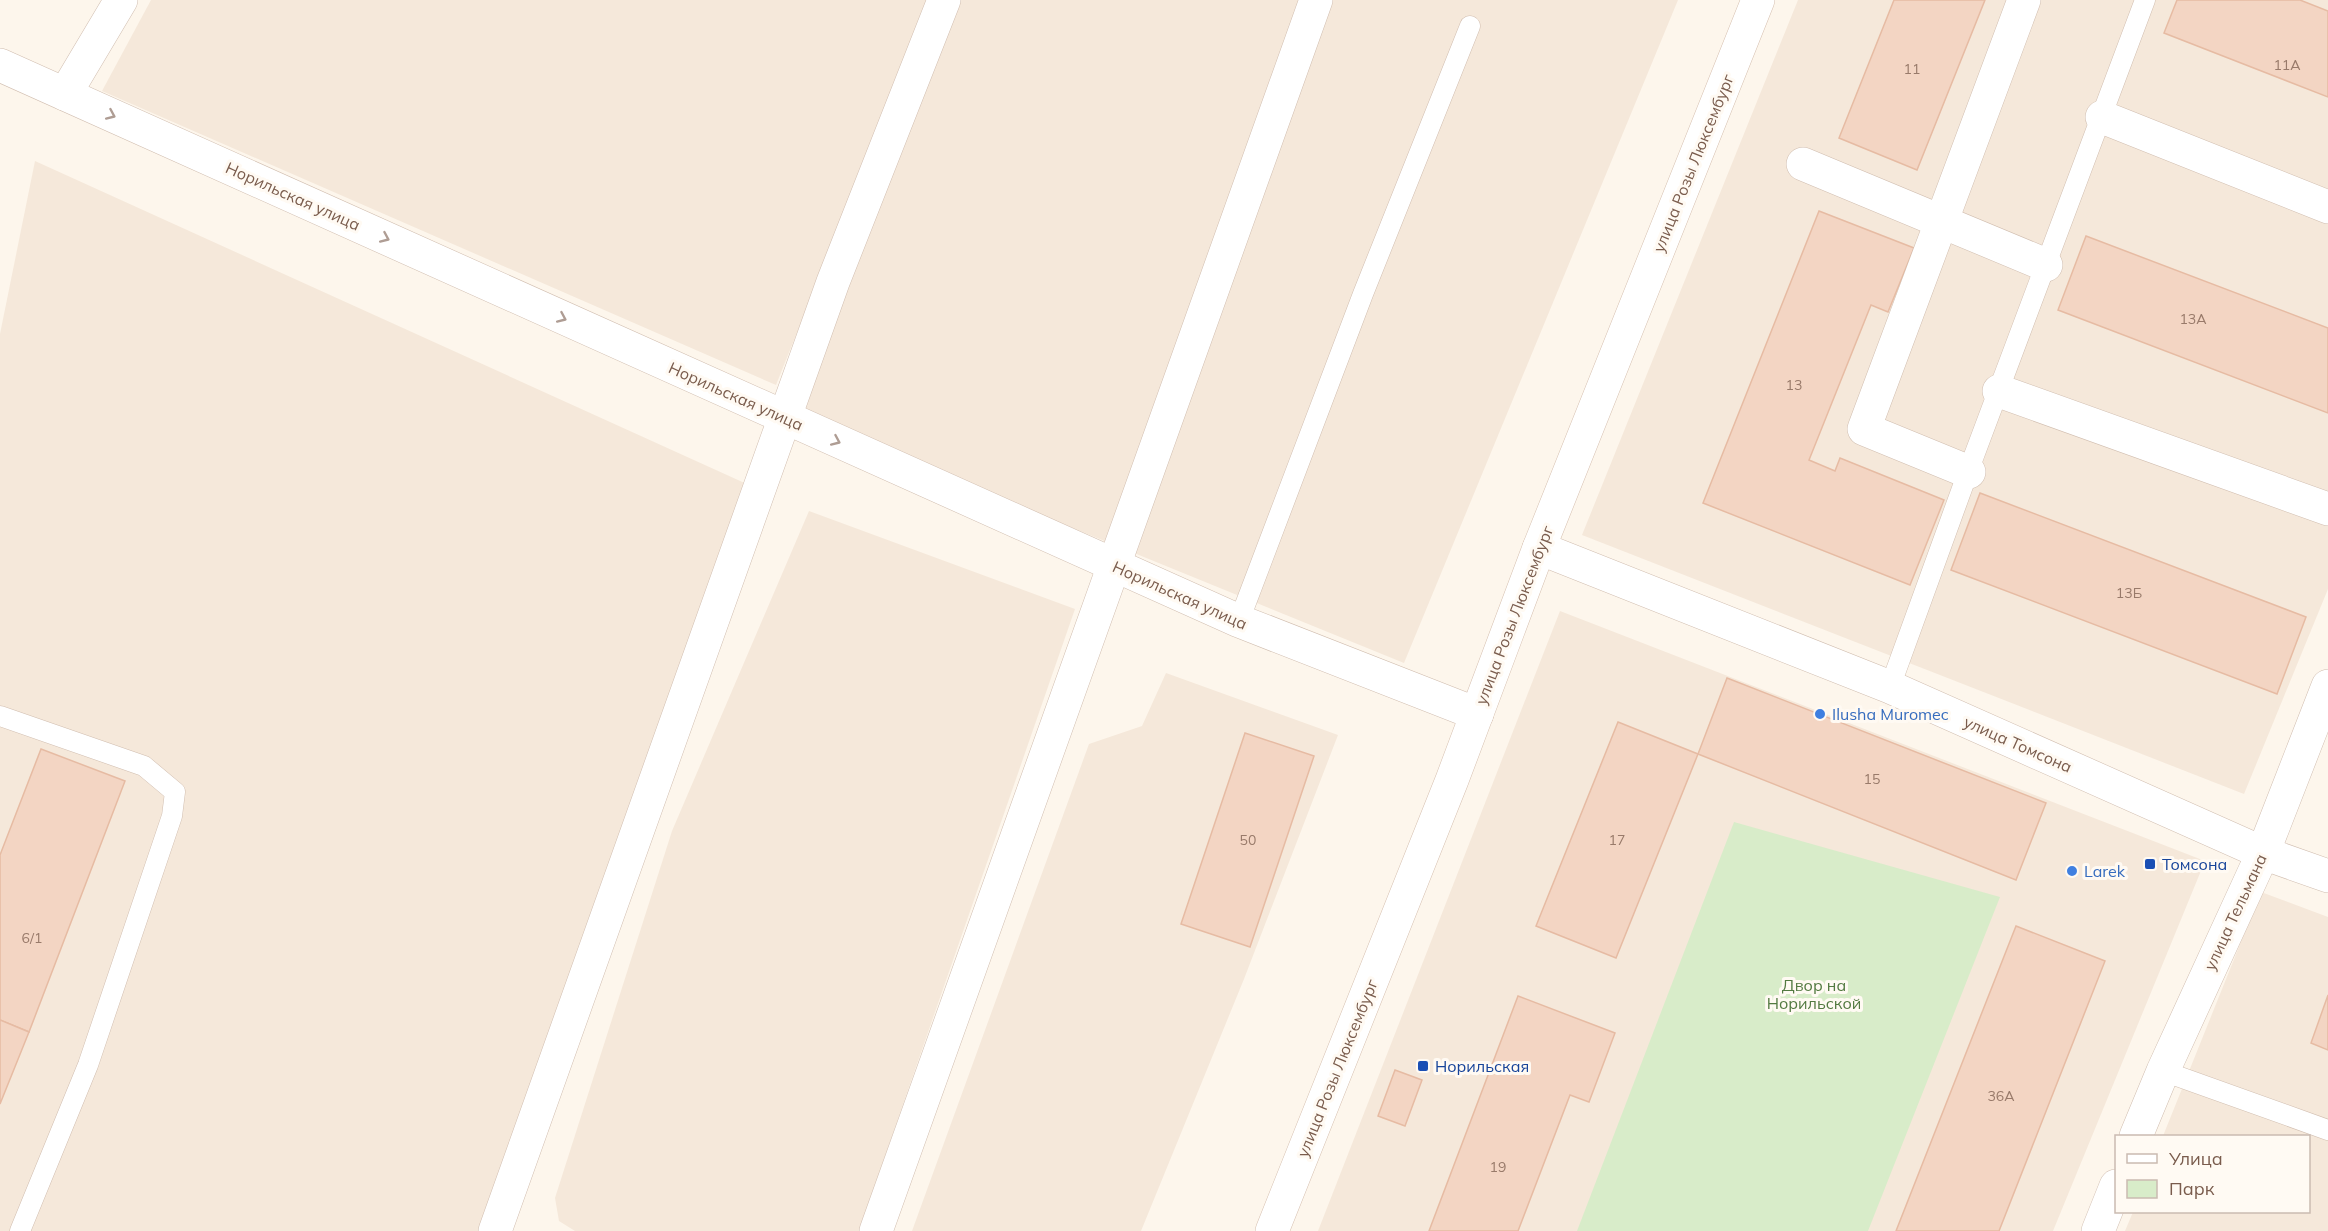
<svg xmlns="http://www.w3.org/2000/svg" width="2328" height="1231" font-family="Mulish,sans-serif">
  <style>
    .residential { fill: #f5e8da }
    .green { fill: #d8ecc9 }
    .building { fill: #f3d5c3; stroke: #e6bba3; stroke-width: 1.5 }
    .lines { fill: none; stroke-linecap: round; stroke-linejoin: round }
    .service-casing { stroke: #d1beb0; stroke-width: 21 }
    .minor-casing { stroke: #d1beb0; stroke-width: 34 }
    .tertiary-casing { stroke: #d1beb0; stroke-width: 34 }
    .secondary-casing { stroke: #d6c0b0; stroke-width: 34 }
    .service { stroke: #fff; stroke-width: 20 }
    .minor { stroke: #fff; stroke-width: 33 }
    .tertiary { stroke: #fff; stroke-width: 33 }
    .secondary { stroke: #fff; stroke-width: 33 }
    .oneway { stroke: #af9d94 }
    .shop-dot { fill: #3f7fe0; stroke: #fffaf3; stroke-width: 2 }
    .transit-dot { fill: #1a4fb4; stroke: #fffaf3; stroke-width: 2 }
    .labels { text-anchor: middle; stroke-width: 6; stroke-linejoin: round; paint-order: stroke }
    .number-label { font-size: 14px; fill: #987a6a }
    .street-label { font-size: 16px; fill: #7a5c4d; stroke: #fffaf3 }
    .shop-label { font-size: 16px; fill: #366cbe; stroke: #fffaf3; text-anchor: start }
    .transit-label { font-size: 16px; fill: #164399; stroke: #fffaf3; text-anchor: start }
    .park-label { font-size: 16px; fill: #537a41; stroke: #fffaf3 }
  </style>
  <rect width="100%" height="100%" fill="#fdf6ec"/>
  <g class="residential">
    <polygon points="151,0 930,0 776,385 102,91"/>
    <polygon points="955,0 1678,0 1404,663 798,416"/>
    <polygon points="1798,0 2328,0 2328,589 2244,794 1582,535"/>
    <polygon points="35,161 749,485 484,1231 0,1231 0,334"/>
    <polygon points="809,511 1075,609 859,1231 575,1231 559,1221 555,1198 672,831"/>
    <polygon points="1560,611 2205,861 2053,1231 1318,1231"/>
    <polygon points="1166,673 1338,735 1244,979 1141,1231 912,1231 1089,744 1142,726"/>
    <polygon points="2261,892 2328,917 2328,1231 2125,1231 2133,1212 2308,1212 2308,1136 2163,1136"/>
  </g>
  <polygon class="green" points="1734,822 2000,897 1868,1231 1577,1231"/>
  <g class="building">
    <polygon points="1894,0 1985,0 1917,170 1839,138"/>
    <polygon points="2177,0 2300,0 2328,11 2328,97 2164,33"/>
    <polygon points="1819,211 1914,248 1888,312 1871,305 1809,460 1835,471 1840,458 1944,500 1910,585 1703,503"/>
    <polygon points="2086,236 2328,328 2328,413 2058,310"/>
    <polygon points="1980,493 2306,617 2277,694 1951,570"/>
    <polygon points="1727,678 2046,803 2016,880 1698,754"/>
    <polygon points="1618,722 1698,754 1616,958 1536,926"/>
    <polygon points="1245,733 1314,756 1250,947 1181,924"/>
    <polygon points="41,749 125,781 29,1032 0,1020 0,855"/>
    <polygon points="2016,926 2105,961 1999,1231 1896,1231"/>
    <polygon points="2328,995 2328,1050 2311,1043"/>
    <polygon points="1518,996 1615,1033 1589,1102 1570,1095 1518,1231 1429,1231"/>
    <polygon points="0,1020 29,1032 0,1104"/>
    <polygon points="1395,1070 1422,1080 1405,1126 1378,1116"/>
  </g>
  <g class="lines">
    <defs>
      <g id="service">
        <polyline points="1239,621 1363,294 1470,26"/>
        <polyline points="1890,687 1972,461 2145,0"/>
        <polyline points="0,716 144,766 175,792 172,816 88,1065 20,1231"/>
        <polyline points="2163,1071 2328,1130"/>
      </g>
      <g id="minor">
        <polyline points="0,65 1239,621 1477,714"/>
        <polyline points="65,94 121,0"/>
        <polyline points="2102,117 2328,207"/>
        <polyline points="1803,164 2046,265"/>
        <polyline points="1999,391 2328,509"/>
        <polyline points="1969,472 1864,429 2024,0"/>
        <polyline points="2136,1136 2163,1071 2263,853 2328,686"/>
        <polyline points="495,1231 833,282 944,0"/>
        <polyline points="876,1231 1316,0"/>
        <polyline points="2098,1231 2116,1186"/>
      </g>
      <polyline id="tertiary" points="1539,548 1890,687 2263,853 2328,876"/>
      <polyline id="secondary" points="1272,1231 1452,780 1539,548 1758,0"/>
    </defs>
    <use href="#service" class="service-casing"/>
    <use href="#minor" class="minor-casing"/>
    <use href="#tertiary" class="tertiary-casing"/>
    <use href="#secondary" class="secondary-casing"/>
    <use href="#service" class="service"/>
    <use href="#minor" class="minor"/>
    <use href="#tertiary" class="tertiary"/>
    <use href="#secondary" class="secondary"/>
  </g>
  <defs><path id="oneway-chevron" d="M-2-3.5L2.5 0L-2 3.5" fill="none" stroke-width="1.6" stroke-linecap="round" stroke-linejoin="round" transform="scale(1.5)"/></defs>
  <g class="oneway">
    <use href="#oneway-chevron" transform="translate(111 115) rotate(24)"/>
    <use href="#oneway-chevron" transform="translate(385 238) rotate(24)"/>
    <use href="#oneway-chevron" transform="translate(562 318) rotate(24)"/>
    <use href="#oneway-chevron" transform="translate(836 441) rotate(24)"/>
  </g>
  <g class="shop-dot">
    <circle cx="1820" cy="714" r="6"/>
    <circle cx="2072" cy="871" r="6"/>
  </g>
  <g class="transit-dot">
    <rect x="2144" y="858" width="12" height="12" rx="3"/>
    <rect x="1417" y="1060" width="12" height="12" rx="3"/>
  </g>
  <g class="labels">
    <g class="number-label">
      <text x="2287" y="70">11А</text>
      <text x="1912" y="74">11</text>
      <text x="2193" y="324">13А</text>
      <text x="1794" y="390">13</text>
      <text x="2129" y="598">13Б</text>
      <text x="1872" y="784">15</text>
      <text x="1248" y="845">50</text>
      <text x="1617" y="845">17</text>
      <text x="32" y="943">6/1</text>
      <text x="2001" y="1101">36А</text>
      <text x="1498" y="1172">19</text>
    </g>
    <g class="street-label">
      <text transform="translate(1693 163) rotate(-68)" y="6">улица Розы Люксембург</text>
      <text transform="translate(293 196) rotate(24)" y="6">Норильская улица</text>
      <text transform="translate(736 396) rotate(24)" y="6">Норильская улица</text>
      <text transform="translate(1180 595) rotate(24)" y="6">Норильская улица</text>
      <text transform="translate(1514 615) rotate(-69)" y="6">улица Розы Люксембург</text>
      <text transform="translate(2018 744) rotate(24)" y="6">улица Томсона</text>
      <text transform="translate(2235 912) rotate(-65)" y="6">улица Тельмана</text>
      <text transform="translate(1337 1068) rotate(-68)" y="6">улица Розы Люксембург</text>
    </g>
    <g class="shop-label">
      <text x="1832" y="720">Ilusha Muromec</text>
      <text x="2084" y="877">Larek</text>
    </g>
    <g class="transit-label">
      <text x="2162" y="870">Томсона</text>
      <text x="1435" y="1072">Норильская</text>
    </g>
    <g class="park-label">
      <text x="1814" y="991">Двор на<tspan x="1814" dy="18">Норильской</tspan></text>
    </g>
  </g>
  <rect x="2115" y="1135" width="195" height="78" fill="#fffaf3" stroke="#cabbb1" stroke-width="1.5"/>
  <rect x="2127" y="1154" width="30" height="9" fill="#ffffff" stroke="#cabbb1" stroke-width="1.5"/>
  <text x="2169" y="1165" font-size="18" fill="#7a5c4d">Улица</text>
  <rect x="2127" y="1180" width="30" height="18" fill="#d8ecc9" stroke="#cabbb1" stroke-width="1.5"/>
  <text x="2169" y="1195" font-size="18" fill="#7a5c4d">Парк</text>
</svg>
